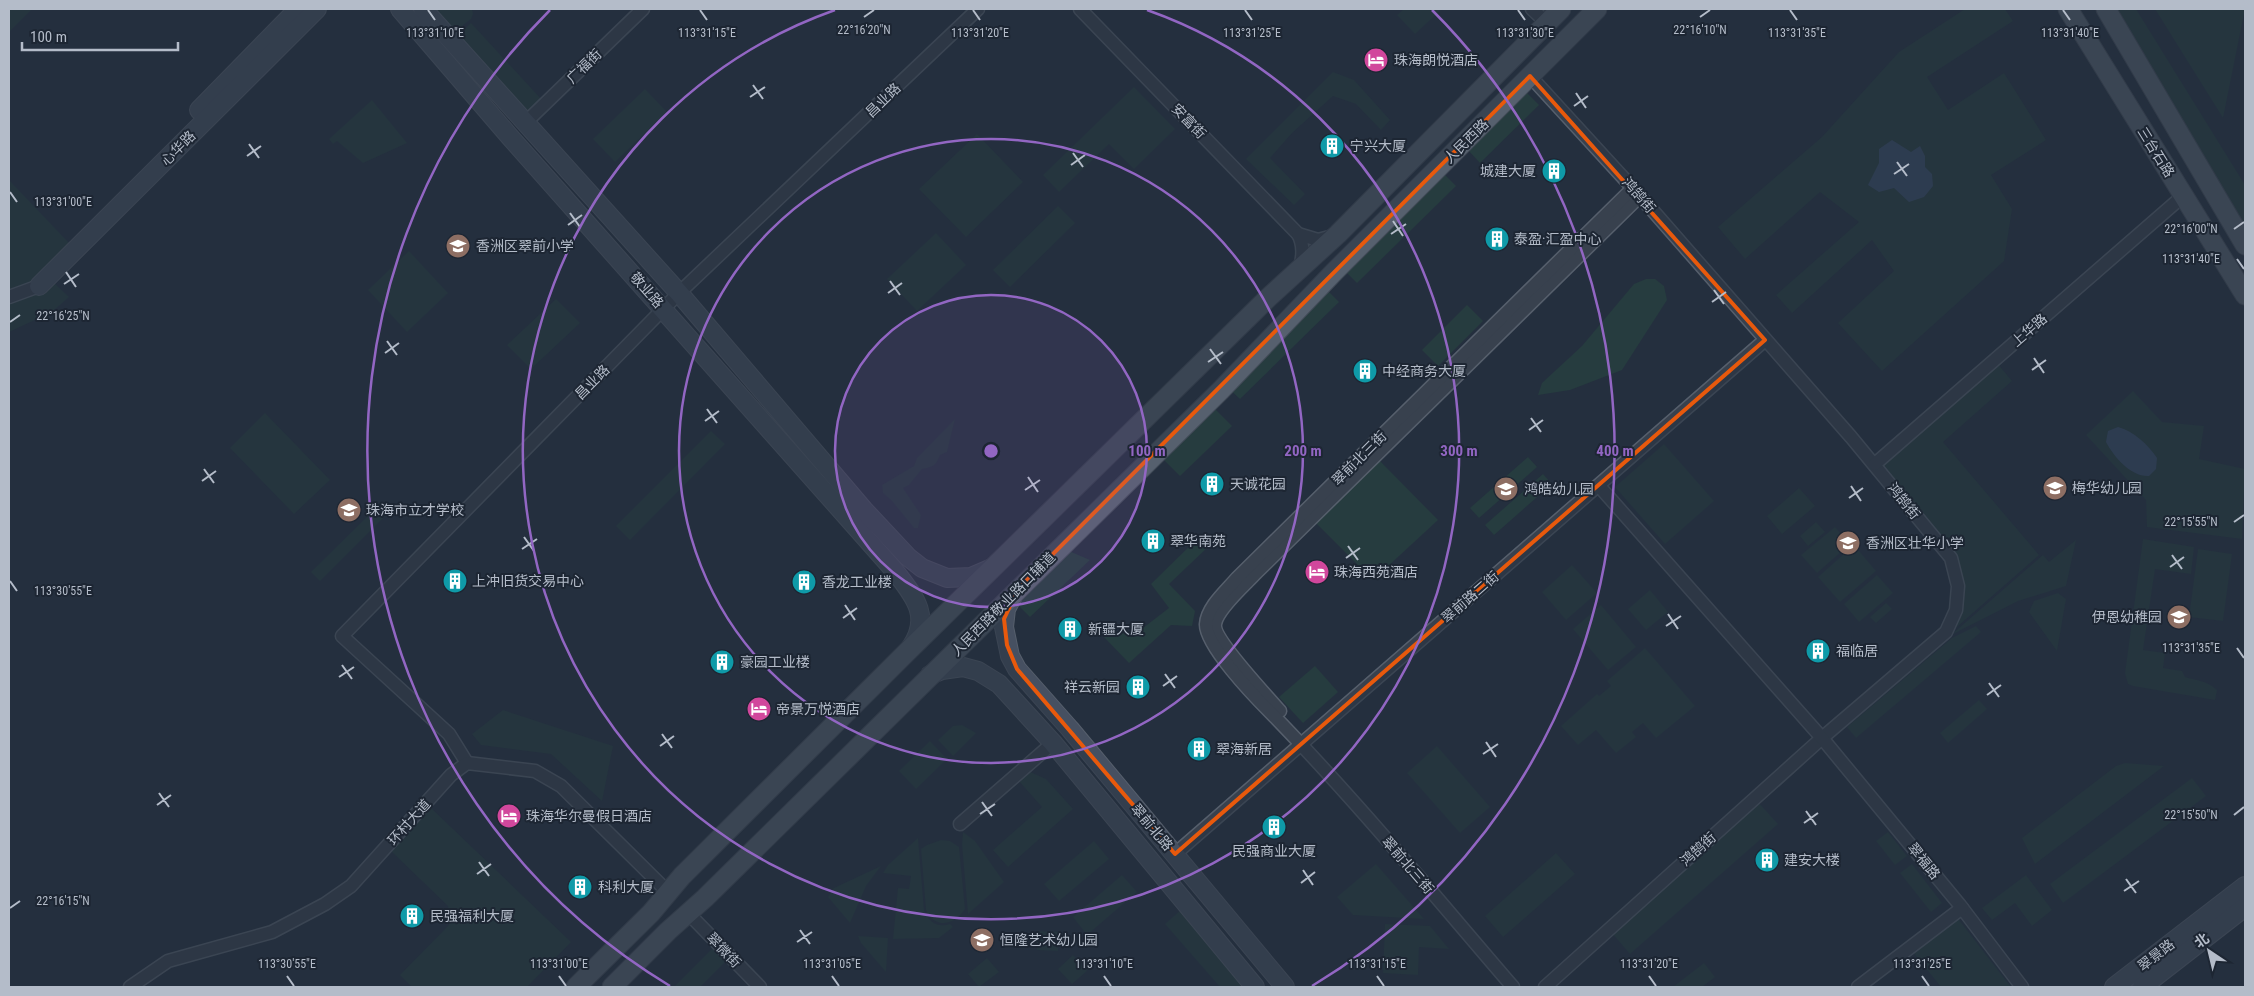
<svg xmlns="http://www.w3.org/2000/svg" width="2254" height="996" font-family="'Roboto Condensed','Noto Sans SC',sans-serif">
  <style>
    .green { fill: #263c3f }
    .water { fill: #394c67 }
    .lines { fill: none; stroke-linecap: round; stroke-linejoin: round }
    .street-casing { stroke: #565f6c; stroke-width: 15 }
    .secondary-casing { stroke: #565f6c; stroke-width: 20 }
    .primary-casing { stroke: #414a57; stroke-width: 21 }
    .street { stroke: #38414e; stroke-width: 12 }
    .secondary { stroke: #465061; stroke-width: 18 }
    .primary { stroke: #56606e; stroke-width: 19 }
    .marked { fill: none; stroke: #e8590c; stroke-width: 4; stroke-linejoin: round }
    .ticks { fill: none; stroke: #b4bcc9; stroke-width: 2 }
    .ring { fill: none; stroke: #9266c3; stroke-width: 2.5 }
    .labels { text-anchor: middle; stroke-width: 4; stroke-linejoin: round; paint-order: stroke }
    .poi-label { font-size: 14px; fill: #b4bcc9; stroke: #1d2633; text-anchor: start }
    .street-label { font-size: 14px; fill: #b4bcc9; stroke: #1d2633 }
    .ticks-label { font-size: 12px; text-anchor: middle; fill: #b4bcc9; stroke: #1d2633; stroke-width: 4; stroke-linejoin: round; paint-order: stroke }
    .centre { fill: #9266c3; stroke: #1d2633; stroke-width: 2.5 }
    .ring-label { font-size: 15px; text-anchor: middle; font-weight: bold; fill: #9266c3; stroke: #1d2633; stroke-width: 4; stroke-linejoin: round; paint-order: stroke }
  </style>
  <rect width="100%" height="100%" fill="#242f3e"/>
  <g class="green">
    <polygon points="9,9 32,9 9,32"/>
    <polygon points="433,9 472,9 473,14 471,19 454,32"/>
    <polygon points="1404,9 1442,9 1415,34 1397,15"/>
    <polygon points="1965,9 2005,9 2013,21 1927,77 1948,110 2004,73 2046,140 1991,175 2012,209 2004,261 1882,371 1838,323 1894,271 1872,240 1792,313 1776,295 1859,222 1820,192 1745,259 1718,227 1822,137 1899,52"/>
    <polygon points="2107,9 2136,9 2245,185 2245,244"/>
    <polygon points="2155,9 2245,9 2223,118"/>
    <polygon points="471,23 543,101 525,116 455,39"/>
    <polygon points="1333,72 1354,80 1390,120 1381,130 1356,104 1333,96 1292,133 1270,158 1305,194 1294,205 1246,159"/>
    <polygon points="1134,87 1175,129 1134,169 1109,144 1059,192 1043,175"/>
    <polygon points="645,89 667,112 615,162 593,139"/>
    <polygon points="1527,93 1539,105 1480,163 1468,150"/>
    <polygon points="372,100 407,143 363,163 337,141 333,144 329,139"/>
    <polygon points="977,134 1023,182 966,237 919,189"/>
    <polygon points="1443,173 1456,186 1357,283 1345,271"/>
    <polygon points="9,180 71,245 39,286 9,297"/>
    <polygon points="1058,206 1075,223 1010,287 993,270"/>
    <polygon points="936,233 966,265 917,311 887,279"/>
    <polygon points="409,251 448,293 407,332 368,290"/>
    <polygon points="1646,279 1655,279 1664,286 1667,300 1622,370 1570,390 1538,395 1542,383 1582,346 1634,284"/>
    <polygon points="52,281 69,297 52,312 9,332 9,303"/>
    <polygon points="1326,289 1339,302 1240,399 1227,387"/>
    <polygon points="556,299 580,323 531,369 507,345"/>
    <polygon points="1467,305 1483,321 1438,366 1422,350"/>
    <polygon points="1997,363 2012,381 1943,442 2039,555 1950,633 1961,583 1956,555 1882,465"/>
    <polygon points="2133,391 2162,422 2204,426 2199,459 2245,469 2242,539 2147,527 2146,500 2086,435"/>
    <polygon points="1212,406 1232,426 1180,476 1160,456"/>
    <polygon points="265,413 330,480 294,514 230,448"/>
    <path d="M955 419 947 452 940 455C936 466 933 467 922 469L909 485 903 488 921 515 918 528H914L892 501 883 493 882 485 914 466 917 458Z"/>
    <polygon points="711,431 725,444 630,540 616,526"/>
    <polygon points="1664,444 1714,501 1665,544 1615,487"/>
    <polygon points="1528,457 1537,467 1479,518 1470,508"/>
    <polygon points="1378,459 1438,520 1373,580 1314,521"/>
    <polygon points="1543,474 1552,484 1494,535 1485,525"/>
    <polygon points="1799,488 1815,506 1782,534 1767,516"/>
    <polygon points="380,504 388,513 320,581 311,572"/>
    <polygon points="1816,522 1825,532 1808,546 1800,536"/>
    <polygon points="1835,527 1850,544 1817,573 1801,555"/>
    <polygon points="1199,537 1209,546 1169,584 1195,611 1192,626 1171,625 1129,663 1103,636 1110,631 1134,635 1169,608 1151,584"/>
    <path d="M2143 539 2194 547 2191 574 2155 569 2143 650 2165 653 2163 668 2182 671 2185 677C2197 681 2206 680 2217 690L2215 700 2133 686 2128 684 2125 673Z"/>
    <polygon points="2076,540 2066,586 2018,601 1951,635 2043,555 2049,562"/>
    <polygon points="1854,545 1876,571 1840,602 1818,577"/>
    <polygon points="2198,549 2232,554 2223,621 2189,617"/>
    <polygon points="1069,551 1090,560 1030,617 1015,602"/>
    <polygon points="1572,565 1597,593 1566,620 1542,592"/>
    <polygon points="1877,575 1893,593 1859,622 1844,604"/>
    <polygon points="1650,590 1668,612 1646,630 1628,609"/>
    <polygon points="2058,593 2066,599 2057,651 2029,612 2034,601"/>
    <polygon points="1886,603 1892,609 1876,623 1870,617"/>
    <polygon points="1601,605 1636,647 1608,670 1573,629"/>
    <polygon points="1976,626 1981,632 1856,738 1847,727 1952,638"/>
    <polygon points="1645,648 1695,706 1656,738 1643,723 1632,732 1636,737 1616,753 1596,730 1578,745 1561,726 1597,694 1599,696 1611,686 1607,681"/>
    <polygon points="1315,666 1338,692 1303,723 1279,697"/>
    <polygon points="1979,700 1987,709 1948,743 1940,733"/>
    <polygon points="503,710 613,746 602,801 551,754 481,745 472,734"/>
    <polygon points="962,725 976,733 953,756 938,740 953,726"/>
    <polygon points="930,741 947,759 916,789 899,771"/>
    <polygon points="1437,746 1490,807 1460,833 1407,773"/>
    <polygon points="2125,763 2164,766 2035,864 2022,838 2116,766"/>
    <polygon points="1028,771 1046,779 1073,809 1008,867 993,850 1042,807 1018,780"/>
    <polygon points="2192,778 2206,796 2063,903 2050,884"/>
    <polygon points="1758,802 1778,824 1630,954 1611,932"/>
    <polygon points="431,808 571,942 527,987 412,987 400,975 449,925 448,906 391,851"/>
    <polygon points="963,832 975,841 1004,882 968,914 962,845"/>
    <polygon points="1888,832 1907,856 1895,865 1876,841"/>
    <path d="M918 838 924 910C929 922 937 928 950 924L953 927 939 938 893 939 898 888 909 889 911 876 883 873 888 865Z"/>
    <path d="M941 840 950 841 959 847 965 909C955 925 935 930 926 910L921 849 927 845Z"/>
    <polygon points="1094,841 1109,859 1059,901 1044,884"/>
    <polygon points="1556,853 1575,874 1503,937 1485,916"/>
    <polygon points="1376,864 1424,919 1353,915 1337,897"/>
    <polygon points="1912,864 1942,903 1931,912 1900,873"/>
    <polygon points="881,866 866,886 850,923 828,897 834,888"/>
    <polygon points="1122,875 1137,892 1087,935 1073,917"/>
    <polygon points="2026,875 2052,910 2032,926 2015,903 1992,920 1982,908"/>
    <polygon points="1182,909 1246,987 1220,987 1165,924"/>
    <polygon points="1956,916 2011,987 1941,987 1912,951"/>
    <polygon points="1385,924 1430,926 1449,949 1419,947 1418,975 1383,973"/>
    <polygon points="1038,931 1059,932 1058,951 1037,950"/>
    <polygon points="858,936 888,938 886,972 861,943"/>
    <polygon points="713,948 726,961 700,987 674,987"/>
    <polygon points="1073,955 1087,971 1072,984 1058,969"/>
    <polygon points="987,958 999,972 979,987 968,974"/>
    <polygon points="1704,963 1715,977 1702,987 1673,987"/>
  </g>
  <g class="water">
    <polygon points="1892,140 1911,152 1920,146 1925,156 1925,167 1932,174 1933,186 1924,197 1909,202 1894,188 1879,192 1868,185 1879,163 1879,149"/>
    <path d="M2118 427C2134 431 2148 445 2157 458L2156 469 2149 476C2131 477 2114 457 2106 442L2108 431Z"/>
  </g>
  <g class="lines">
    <defs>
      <g id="street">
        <polyline points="1080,9 1298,234"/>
        <polyline points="1532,9 1547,23"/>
        <polyline points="1530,76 1640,196 1851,437 1951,558 1958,586 1956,610 1946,632 1822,738 1545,987"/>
        <polyline points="525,123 643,9"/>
        <path d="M1300 269C1303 256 1304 245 1298 234L1318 240 1333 236"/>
        <polyline points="9,297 39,286"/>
        <polyline points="1875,464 2183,196"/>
        <polyline points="1599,486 1822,738 1959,904 2022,987"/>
        <path d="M1280 711C1268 697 1213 639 1215 624 1217 609 1246 584 1256 573L1640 196"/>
        <polyline points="467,763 449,734 342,636 679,293 978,9"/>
        <polyline points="960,824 1053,743"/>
        <polyline points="1175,854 1765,340"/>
        <polyline points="688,913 760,987"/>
        <polyline points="130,987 168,961 272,932 325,904 351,886 451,775 467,763 535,771 561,786 668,892"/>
        <path d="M1513 987C1433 894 1355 799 1270 712 1254 696 1205 645 1206 624 1207 607 1226 591 1237 578L1633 188"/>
        <polyline points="1858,987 1962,908"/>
      </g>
      <g id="secondary">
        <path d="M400 9 510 137 894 570C914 596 932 616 911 647"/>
        <polyline points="423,9 679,293 864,510 908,557 922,568 947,578 971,577 992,568"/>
        <polyline points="199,110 298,9"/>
        <polyline points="39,286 317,9"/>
        <polyline points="1013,596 1006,609 1004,627 1010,656 1017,669 1070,729 1285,987"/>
        <polyline points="930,675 942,670 963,667 978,671 999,684 1053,743 1255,987"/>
        <polyline points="2114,987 2245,886"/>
        <polyline points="2142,987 2245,907"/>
      </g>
      <g id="primary">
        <polyline points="2068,9 2245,295"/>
        <polyline points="2106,9 2245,245"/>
        <polyline points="576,987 651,913 682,876 909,650 1269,297 1338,234 1561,9"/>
        <polyline points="612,987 668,931 705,898 1221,390 1334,272 1597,9"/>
      </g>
    </defs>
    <use href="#street" class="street-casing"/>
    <use href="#secondary" class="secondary-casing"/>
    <use href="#primary" class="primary-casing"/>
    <use href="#street" class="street"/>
    <use href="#secondary" class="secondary"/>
    <use href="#primary" class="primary"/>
  </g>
  <path d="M0 0H2254V996H0ZM1530 76 1765 340 1175 854 1017 669 1007 645 1004 619 1018 589Z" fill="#242f3e" fill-opacity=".55" fill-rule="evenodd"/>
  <path class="marked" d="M1530 76 1765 340 1175 854 1017 669 1007 645 1004 619 1018 589Z"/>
  <path class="ticks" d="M428 10 435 20M700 10 707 20M973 10 980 20M1245 10 1252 20M1518 10 1525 20M1790 10 1797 20M2063 10 2070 20M864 17 874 10M1700 17 1710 10M753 85 763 99M1576 93 1586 108M750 97 765 87M1574 106 1588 96M249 144 259 158M1073 153 1083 167M247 156 261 146M1897 162 1907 176M1071 165 1085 155M1894 174 1909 164M10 192 17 202M570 213 580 227M1393 221 1403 236M568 225 582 215M2234 229 2244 222M1391 234 1406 224M2237 259 2244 269M66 272 76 287M890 281 900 295M64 284 79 274M1714 290 1724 304M888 293 902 283M1712 302 1726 292M10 322 20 315M387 341 397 355M1210 349 1221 364M385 353 399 343M2034 358 2044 373M1208 362 1223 352M2032 370 2046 360M707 409 717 423M1531 418 1541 432M705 421 719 411M1529 430 1543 420M204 469 214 483M1028 477 1038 492M202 481 216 471M1851 486 1861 501M1025 490 1040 480M1849 498 1863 488M2234 522 2244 515M524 537 534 551M1348 546 1358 560M522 549 537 539M2172 555 2182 569M1346 558 1360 548M2170 567 2184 557M10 581 17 591M845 605 855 620M1668 614 1678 629M843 618 857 608M1666 626 1681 616M2237 648 2244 658M342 665 352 679M1165 674 1175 688M339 677 354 667M1989 683 1999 697M1163 686 1177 676M1987 695 2001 685M662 734 672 748M1486 742 1496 757M660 746 674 736M1483 754 1498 744M159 793 169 807M982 802 992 816M157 805 171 795M1806 811 1816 825M980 814 995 804M2234 815 2244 807M1804 823 1818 813M479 862 489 876M1303 870 1313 885M477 874 491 864M2126 879 2136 893M1301 883 1315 872M2124 891 2139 881M10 908 20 901M800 930 810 944M797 942 812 932M287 976 294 986M559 976 566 986M832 976 839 986M1104 976 1111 986M1377 976 1384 986M1649 976 1656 986M1922 976 1929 986"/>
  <circle cx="991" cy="451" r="156" fill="#9266c3" fill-opacity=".12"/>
  <g class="ring">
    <circle cx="991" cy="451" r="156"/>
    <circle cx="991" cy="451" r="312"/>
    <path d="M1147 10A468 468 0 1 1 835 10"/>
    <path d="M670 986A624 624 0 0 1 550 10M1432 10A624 624 0 0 1 1312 986"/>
  </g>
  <defs>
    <symbol id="hotel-disc" viewBox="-11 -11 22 22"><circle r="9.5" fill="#d1479c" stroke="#1d2633"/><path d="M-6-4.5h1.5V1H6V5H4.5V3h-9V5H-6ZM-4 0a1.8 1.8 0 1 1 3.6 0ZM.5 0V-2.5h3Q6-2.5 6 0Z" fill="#fff"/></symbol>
    <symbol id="building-disc" viewBox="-11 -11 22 22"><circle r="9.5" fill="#0f9aa8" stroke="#1d2633"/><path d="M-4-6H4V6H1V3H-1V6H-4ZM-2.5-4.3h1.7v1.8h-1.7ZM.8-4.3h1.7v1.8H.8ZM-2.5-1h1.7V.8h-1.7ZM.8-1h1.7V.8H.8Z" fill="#fff"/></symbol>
    <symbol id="school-disc" viewBox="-11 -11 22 22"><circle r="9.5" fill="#8d6e63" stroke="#1d2633"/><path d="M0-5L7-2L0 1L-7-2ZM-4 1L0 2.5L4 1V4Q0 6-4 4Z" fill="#fff"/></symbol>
  </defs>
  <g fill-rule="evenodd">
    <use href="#hotel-disc" x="1362" y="46" width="28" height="28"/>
    <use href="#building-disc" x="1318" y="132" width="28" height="28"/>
    <use href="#building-disc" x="1540" y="157" width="28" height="28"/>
    <use href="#building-disc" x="1483" y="225" width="28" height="28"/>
    <use href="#school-disc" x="444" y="232" width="28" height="28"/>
    <use href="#building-disc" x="1351" y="357" width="28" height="28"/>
    <use href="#building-disc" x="1198" y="470" width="28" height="28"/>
    <use href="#school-disc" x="2041" y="474" width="28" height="28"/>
    <use href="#school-disc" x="1492" y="475" width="28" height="28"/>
    <use href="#school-disc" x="335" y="496" width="28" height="28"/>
    <use href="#building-disc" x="1139" y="527" width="28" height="28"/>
    <use href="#school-disc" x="1834" y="529" width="28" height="28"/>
    <use href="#hotel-disc" x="1303" y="558" width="28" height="28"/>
    <use href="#building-disc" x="441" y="567" width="28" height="28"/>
    <use href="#building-disc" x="790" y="568" width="28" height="28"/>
    <use href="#school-disc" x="2165" y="603" width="28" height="28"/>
    <use href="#building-disc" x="1056" y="615" width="28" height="28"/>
    <use href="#building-disc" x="1804" y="637" width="28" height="28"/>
    <use href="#building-disc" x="708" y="648" width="28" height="28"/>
    <use href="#building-disc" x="1124" y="673" width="28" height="28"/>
    <use href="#hotel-disc" x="745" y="695" width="28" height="28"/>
    <use href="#building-disc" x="1185" y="735" width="28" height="28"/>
    <use href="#hotel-disc" x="495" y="802" width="28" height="28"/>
    <use href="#building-disc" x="1260" y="813" width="28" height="28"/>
    <use href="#building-disc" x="1753" y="846" width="28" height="28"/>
    <use href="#building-disc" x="566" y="873" width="28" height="28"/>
    <use href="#building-disc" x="398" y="902" width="28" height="28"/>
    <use href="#school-disc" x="968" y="926" width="28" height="28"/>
  </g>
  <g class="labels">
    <g class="poi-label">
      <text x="1394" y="65">珠海朗悦酒店</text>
      <text x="1350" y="151">宁兴大厦</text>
      <text x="1536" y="176" text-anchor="end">城建大厦</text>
      <text x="1514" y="244">泰盈·汇盈中心</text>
      <text x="476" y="251">香洲区翠前小学</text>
      <text x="1382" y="376">中经商务大厦</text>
      <text x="1230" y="489">天诚花园</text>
      <text x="2072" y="493">梅华幼儿园</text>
      <text x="1524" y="494">鸿皓幼儿园</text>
      <text x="366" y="515">珠海市立才学校</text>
      <text x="1170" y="546">翠华南苑</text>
      <text x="1866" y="548">香洲区壮华小学</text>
      <text x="1334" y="577">珠海西苑酒店</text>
      <text x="472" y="586">上冲旧货交易中心</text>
      <text x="822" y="587">香龙工业楼</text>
      <text x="2162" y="622" text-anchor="end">伊恩幼稚园</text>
      <text x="1088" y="634">新疆大厦</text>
      <text x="1836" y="656">福临居</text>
      <text x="740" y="667">豪园工业楼</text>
      <text x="1120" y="692" text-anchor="end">祥云新园</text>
      <text x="776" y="714">帝景万悦酒店</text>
      <text x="1216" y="754">翠海新居</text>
      <text x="526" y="821">珠海华尔曼假日酒店</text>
      <text x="1274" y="856" text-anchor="middle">民强商业大厦</text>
      <text x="1784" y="865">建安大楼</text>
      <text x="598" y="892">科利大厦</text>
      <text x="430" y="921">民强福利大厦</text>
      <text x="1000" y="945">恒隆艺术幼儿园</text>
    </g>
    <g class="street-label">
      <text transform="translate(584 66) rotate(-44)" y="5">广福街</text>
      <text transform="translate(883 100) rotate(-44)" y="5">昌业路</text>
      <text transform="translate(1189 121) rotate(46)" y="5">安富街</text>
      <text transform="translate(1466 141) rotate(-45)" y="5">人民西路</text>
      <text transform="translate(178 148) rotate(-45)" y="5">心华路</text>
      <text transform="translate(2156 152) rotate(58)" y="5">三台石路</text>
      <text transform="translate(1639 195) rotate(49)" y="5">鸿鹄街</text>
      <text transform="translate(647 290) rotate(49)" y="5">敬业路</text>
      <text transform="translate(2029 330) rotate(-41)" y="5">上华路</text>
      <text transform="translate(592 382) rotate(-45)" y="5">昌业路</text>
      <text transform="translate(1359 458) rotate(-45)" y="5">翠前北三街</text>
      <text transform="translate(1904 501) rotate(51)" y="5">鸿鹄街</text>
      <text transform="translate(1470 597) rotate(-41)" y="5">翠前路二街</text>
      <text transform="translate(1003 604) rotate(-45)" y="5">人民西路敬业路口辅道</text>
      <text transform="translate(409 822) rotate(-48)" y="5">环村大道</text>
      <text transform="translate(1152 827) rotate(50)" y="5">翠前北路</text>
      <text transform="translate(1698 849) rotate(-42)" y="5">鸿鹄街</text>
      <text transform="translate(1924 861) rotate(51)" y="5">翠福路</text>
      <text transform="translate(1408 865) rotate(49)" y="5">翠前北三街</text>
      <text transform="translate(724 950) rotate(46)" y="5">翠微街</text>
      <text transform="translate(2156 955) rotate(-38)" y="5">翠景路</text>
    </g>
  </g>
  <g class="ticks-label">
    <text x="864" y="34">22°16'20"N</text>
    <text x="1700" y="34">22°16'10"N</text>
    <text x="435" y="37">113°31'10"E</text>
    <text x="707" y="37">113°31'15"E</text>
    <text x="980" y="37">113°31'20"E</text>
    <text x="1252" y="37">113°31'25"E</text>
    <text x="1525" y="37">113°31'30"E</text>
    <text x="1797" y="37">113°31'35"E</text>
    <text x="2070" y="37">113°31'40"E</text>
    <text x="63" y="206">113°31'00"E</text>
    <text x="2191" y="233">22°16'00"N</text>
    <text x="2191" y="263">113°31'40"E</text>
    <text x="63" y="320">22°16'25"N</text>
    <text x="2191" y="526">22°15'55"N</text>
    <text x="63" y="595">113°30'55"E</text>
    <text x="2191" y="652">113°31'35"E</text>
    <text x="2191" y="819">22°15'50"N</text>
    <text x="63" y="905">22°16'15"N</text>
    <text x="287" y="968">113°30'55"E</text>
    <text x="559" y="968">113°31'00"E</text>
    <text x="832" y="968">113°31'05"E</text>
    <text x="1104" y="968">113°31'10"E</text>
    <text x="1377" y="968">113°31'15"E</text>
    <text x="1649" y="968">113°31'20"E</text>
    <text x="1922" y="968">113°31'25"E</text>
  </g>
  <circle cx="991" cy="451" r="8" class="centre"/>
  <g class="ring-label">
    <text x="1147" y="456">100 m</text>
    <text x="1303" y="456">200 m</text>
    <text x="1459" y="456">300 m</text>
    <text x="1615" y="456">400 m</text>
  </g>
  <rect width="2254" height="996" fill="none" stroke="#b4bcc9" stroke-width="20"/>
  <g transform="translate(2209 951) rotate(325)" stroke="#1d2633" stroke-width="4" paint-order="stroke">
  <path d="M0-4L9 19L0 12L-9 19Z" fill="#b4bcc9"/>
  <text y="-8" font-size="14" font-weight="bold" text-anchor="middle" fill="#b4bcc9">北</text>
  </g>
  <path d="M22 42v8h156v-8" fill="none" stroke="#b4bcc9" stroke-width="2.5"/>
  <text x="30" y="42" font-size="15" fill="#b4bcc9" stroke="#1d2633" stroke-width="4" paint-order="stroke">100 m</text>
</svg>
